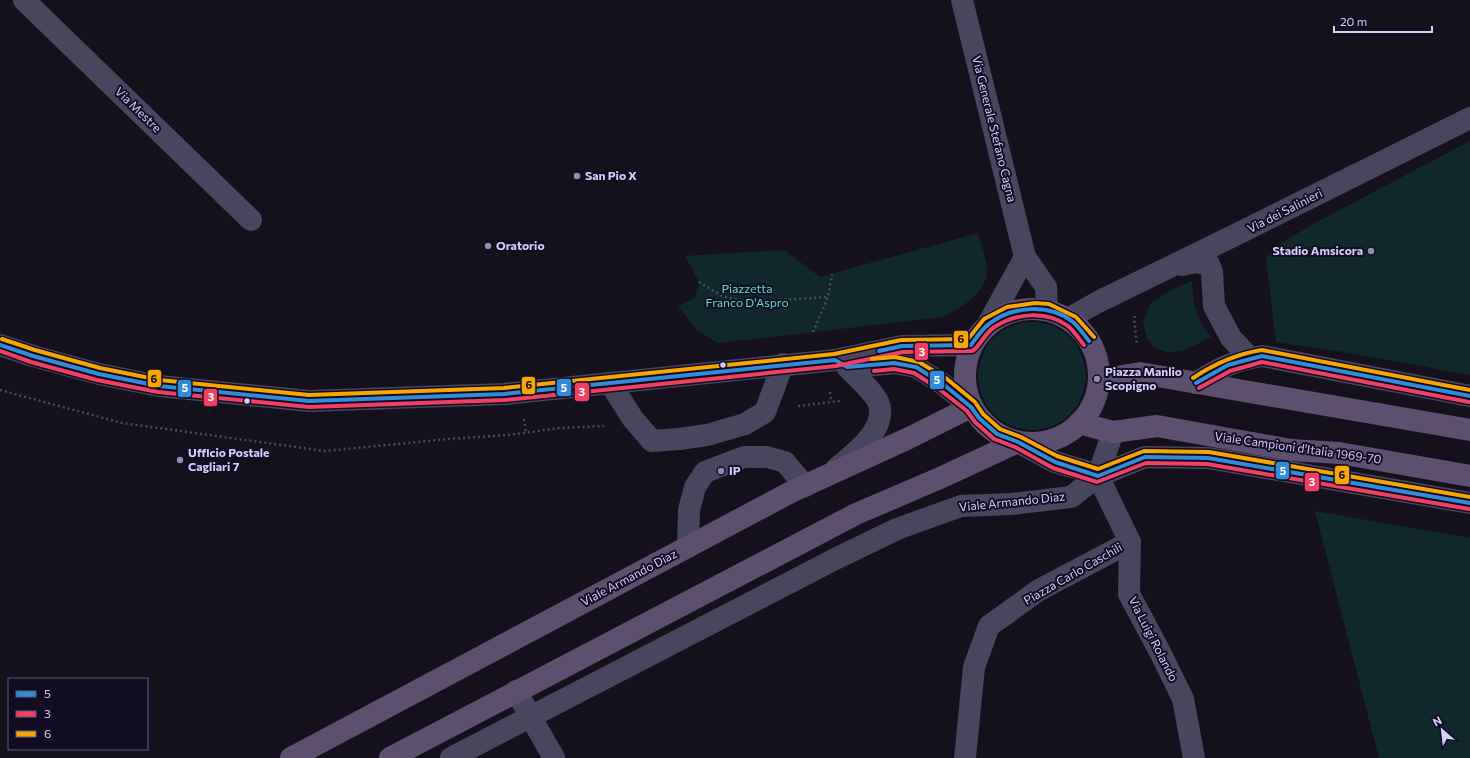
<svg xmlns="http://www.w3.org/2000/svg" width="1470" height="758" font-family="Commissioner,sans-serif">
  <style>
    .green { fill: #10282b }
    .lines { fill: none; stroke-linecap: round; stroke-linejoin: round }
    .path { stroke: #424f5e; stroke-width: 2.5; stroke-dasharray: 2 3; stroke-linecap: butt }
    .minor { stroke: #48455e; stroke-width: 22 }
    .major { stroke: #5d4f70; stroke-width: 22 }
    .bus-1-casing { stroke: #110c22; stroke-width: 7 }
    .bus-2-casing { stroke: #110c22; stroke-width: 7 }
    .bus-3-casing { stroke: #110c22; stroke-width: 7 }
    .bus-1 { stroke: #338bd7; stroke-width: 4 }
    .bus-2 { stroke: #f24062; stroke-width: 4 }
    .bus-3 { stroke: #f7a600; stroke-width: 4 }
    .poi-dot { fill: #918cb0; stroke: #110c22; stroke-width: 1.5 }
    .bus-dot { fill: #d5ceff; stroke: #110c22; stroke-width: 1.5 }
    .labels { text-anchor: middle; stroke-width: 4; stroke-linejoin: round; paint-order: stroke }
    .street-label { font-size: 12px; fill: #d5ceff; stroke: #110c22 }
    .poi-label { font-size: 12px; font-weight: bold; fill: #d5ceff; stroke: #110c22; text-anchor: start }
    .park-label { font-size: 12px; fill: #55e4c6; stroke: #110c22 }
    .line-badge { stroke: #110c22; stroke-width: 1.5 }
    .badge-label { font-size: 11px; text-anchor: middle; font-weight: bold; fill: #fff }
    .pale-badge-label { font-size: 11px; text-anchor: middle; font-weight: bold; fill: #111 }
  </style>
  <rect width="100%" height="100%" fill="#14111d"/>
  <g class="green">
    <polygon points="1470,141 1470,375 1344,352 1276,342 1266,258 1280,244 1315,223"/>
    <path d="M978 233C981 244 985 255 987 266 989 292 963 307 943 317L718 343 696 330 678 306 695 298 699 282 685 256 784 250 820 277Z"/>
    <path d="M1192 281C1193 305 1196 318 1211 337L1183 351 1167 352 1155 348 1147 338 1143 322 1151 303 1171 290Z"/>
    <circle cx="1032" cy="376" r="54"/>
    <polygon points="1315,511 1470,538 1470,758 1379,758"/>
  </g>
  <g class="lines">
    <g class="path">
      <polyline points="699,282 722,296 747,302 828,297"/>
      <polyline points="1135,316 1134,318 1137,345"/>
      <polyline points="813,332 828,297 832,274"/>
      <polyline points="0,390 122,423 325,451 449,439 508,435 560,428 604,426"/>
      <polyline points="830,392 831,401"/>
      <polyline points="798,406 840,401"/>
      <polyline points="524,419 526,432"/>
    </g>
    <g class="minor">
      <polyline points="24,0 251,220"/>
      <polyline points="962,0 1025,257 1046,287 1047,310"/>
      <polyline points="1182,265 1195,262 1209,264 1212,272 1214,306 1231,338 1250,358"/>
      <polyline points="1068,319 1098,302 1227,239 1470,118"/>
      <polyline points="988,324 1025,257"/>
      <polyline points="0,345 33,356 99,374 159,386 309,401 504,394 835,360 902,346 971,345"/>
      <polyline points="864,366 894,363 916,367 943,384 971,407"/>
      <polyline points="610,383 633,419 652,441 679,439 707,435 745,424 765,412 783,364"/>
      <path d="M1196 383C1220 367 1234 361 1262 356L1470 396"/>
      <polyline points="1113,432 1098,476 1130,542 1129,594 1160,652 1183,699 1194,758"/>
      <polyline points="1018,442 1055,462 1092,473 1098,476"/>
      <path d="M836 469C853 454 883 433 880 408 879 396 856 376 847 367"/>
      <polyline points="688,547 689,510 695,487 705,472 744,457 767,457 785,462 805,486"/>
      <polyline points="516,691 554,758"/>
      <polyline points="451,758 835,559 897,529 961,506 1012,504 1071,497 1098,476 1145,457 1208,458 1470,503"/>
      <polyline points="965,758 974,667 989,626 1039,590 1130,542"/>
    </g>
    <g class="major">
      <circle cx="1032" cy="376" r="67"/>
      <polyline points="1099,380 1140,373 1470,430"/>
      <polyline points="1079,423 1113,432 1157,426 1291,450 1339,453 1470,476"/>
      <polyline points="291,758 791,492 909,438 971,407"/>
      <polyline points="390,758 856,514 940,478 1018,442"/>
    </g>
    <defs>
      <g id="bus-1">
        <polyline points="0,345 33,356 99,374 159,386 309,401 504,394 835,360 847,367 894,363 916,367 943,384 971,407 979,418 997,434 1018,442 1055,462 1098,476 1145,457 1208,458 1470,503"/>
        <path d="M879 351 902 346 971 345C976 338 982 329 989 324 1012 306 1049 303 1073 322 1079 327 1084 335 1089 341"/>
        <polyline points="1196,383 1228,365 1262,356 1470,396"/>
      </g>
      <g id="bus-2">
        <path d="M0 351 31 362 97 380 158 392 309 407 505 400 836 366 903 352 972 351 975 349C981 343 986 333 993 328 1015 313 1046 310 1068 326 1074 331 1079 339 1084 345"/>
        <polyline points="874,371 894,369 914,373 939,389 967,411 975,422 994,439 1015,447 1053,468 1097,482 1146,463 1207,464 1469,509"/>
        <polyline points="1199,388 1230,371 1262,362 1469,402"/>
      </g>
      <g id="bus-3">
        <polyline points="2,339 35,350 100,368 160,380 309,395 504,388 834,354 901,340 968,339 984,319 1007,307 1035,303 1049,304 1076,317 1094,337"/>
        <polyline points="872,359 895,357 919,362 947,379 975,402 983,414 1000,429 1021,437 1057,456 1098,469 1144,451 1209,452 1470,497"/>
        <path d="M1193 378C1214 364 1236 354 1262 350L1470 390"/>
      </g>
    </defs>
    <use href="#bus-1" class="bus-1-casing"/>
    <use href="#bus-2" class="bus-2-casing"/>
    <use href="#bus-3" class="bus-3-casing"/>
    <use href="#bus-1" class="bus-1"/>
    <use href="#bus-2" class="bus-2"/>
    <use href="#bus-3" class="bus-3"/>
  </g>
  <g class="poi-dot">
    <circle cx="577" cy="176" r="4"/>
    <circle cx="488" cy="246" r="4"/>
    <circle cx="1371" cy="251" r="4"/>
    <circle cx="1097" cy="379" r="4"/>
    <circle cx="180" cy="460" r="4"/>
    <circle cx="721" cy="471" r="4"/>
  </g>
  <g class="bus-dot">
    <circle cx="723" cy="365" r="3.5"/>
    <circle cx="247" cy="401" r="3.5"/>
  </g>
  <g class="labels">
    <g class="street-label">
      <text transform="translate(138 110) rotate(44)" y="4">Via Mestre</text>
      <text transform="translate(994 129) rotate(76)" y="4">Via Generale Stefano Cagna</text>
      <text transform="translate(1285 211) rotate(-27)" y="4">Via dei Salinieri</text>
      <text transform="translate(1298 448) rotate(8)" y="4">Viale Campioni d'Italia 1969-70</text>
      <text transform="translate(1012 502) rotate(-6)" y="4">Viale Armando Diaz</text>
      <text transform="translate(1073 574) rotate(-30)" y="4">Piazza Carlo Caschili</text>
      <text transform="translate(629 578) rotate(-28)" y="4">Viale Armando Diaz</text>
      <text transform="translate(1153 639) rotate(63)" y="4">Via Luigi Rolando</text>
    </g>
    <g class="poi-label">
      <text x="585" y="180">San Pio X</text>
      <text x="496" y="250">Oratorio</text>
      <text x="1363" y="255" text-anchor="end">Stadio Amsicora</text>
      <text x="1105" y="376">Piazza Manlio<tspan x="1105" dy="14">Scopigno</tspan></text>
      <text x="188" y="457">Ufficio Postale<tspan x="188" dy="14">Cagliari 7</tspan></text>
      <text x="729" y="475">IP</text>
    </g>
    <g class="park-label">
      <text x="747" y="293">Piazzetta<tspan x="747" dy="14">Franco D'Aspro</tspan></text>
    </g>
  </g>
  <g class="line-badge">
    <rect x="953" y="330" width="16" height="19" rx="4" fill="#f7a600"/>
    <rect x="914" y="342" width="15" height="19" rx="4" fill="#f24062"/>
    <rect x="147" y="369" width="15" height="19" rx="4" fill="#f7a600"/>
    <rect x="929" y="370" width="16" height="20" rx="4" fill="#338bd7"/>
    <rect x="521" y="376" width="15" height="19" rx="4" fill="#f7a600"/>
    <rect x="556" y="378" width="16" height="19" rx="4" fill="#338bd7"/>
    <rect x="177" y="379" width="15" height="19" rx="4" fill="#338bd7"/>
    <rect x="574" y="382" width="16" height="20" rx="4" fill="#f24062"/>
    <rect x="203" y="388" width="15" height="19" rx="4" fill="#f24062"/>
    <rect x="1275" y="461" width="15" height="19" rx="4" fill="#338bd7"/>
    <rect x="1334" y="465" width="16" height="20" rx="4" fill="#f7a600"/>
    <rect x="1304" y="472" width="16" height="20" rx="4" fill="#f24062"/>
  </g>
  <g class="badge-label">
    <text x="922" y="356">3</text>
    <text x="937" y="384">5</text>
    <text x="564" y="392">5</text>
    <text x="185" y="392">5</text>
    <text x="582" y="396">3</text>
    <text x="211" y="401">3</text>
    <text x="1283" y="475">5</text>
    <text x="1312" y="486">3</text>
  </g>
  <g class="pale-badge-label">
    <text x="961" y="343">6</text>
    <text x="154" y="383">6</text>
    <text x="529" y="389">6</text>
    <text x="1342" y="479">6</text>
  </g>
  <rect x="8" y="678" width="140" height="72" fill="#110c22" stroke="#5f5a7a"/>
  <rect x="16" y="691" width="20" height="6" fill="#338bd7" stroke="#5f5a7a"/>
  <text x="44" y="698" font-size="12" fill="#d5ceff">5</text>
  <rect x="16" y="711" width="20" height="6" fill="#f24062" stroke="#5f5a7a"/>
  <text x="44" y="718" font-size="12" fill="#d5ceff">3</text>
  <rect x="16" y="731" width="20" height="6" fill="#f7a600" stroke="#5f5a7a"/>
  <text x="44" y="738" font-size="12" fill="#d5ceff">6</text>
  <g transform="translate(1442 730) rotate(332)" stroke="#110c22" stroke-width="3" paint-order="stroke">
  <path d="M0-3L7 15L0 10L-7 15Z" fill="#d5ceff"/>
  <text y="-6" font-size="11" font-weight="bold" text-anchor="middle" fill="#d5ceff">N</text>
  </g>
  <path d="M1334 26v6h98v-6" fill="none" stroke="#d5ceff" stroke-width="2"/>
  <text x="1340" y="26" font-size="12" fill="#d5ceff" stroke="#110c22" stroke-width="3" paint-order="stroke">20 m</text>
</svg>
